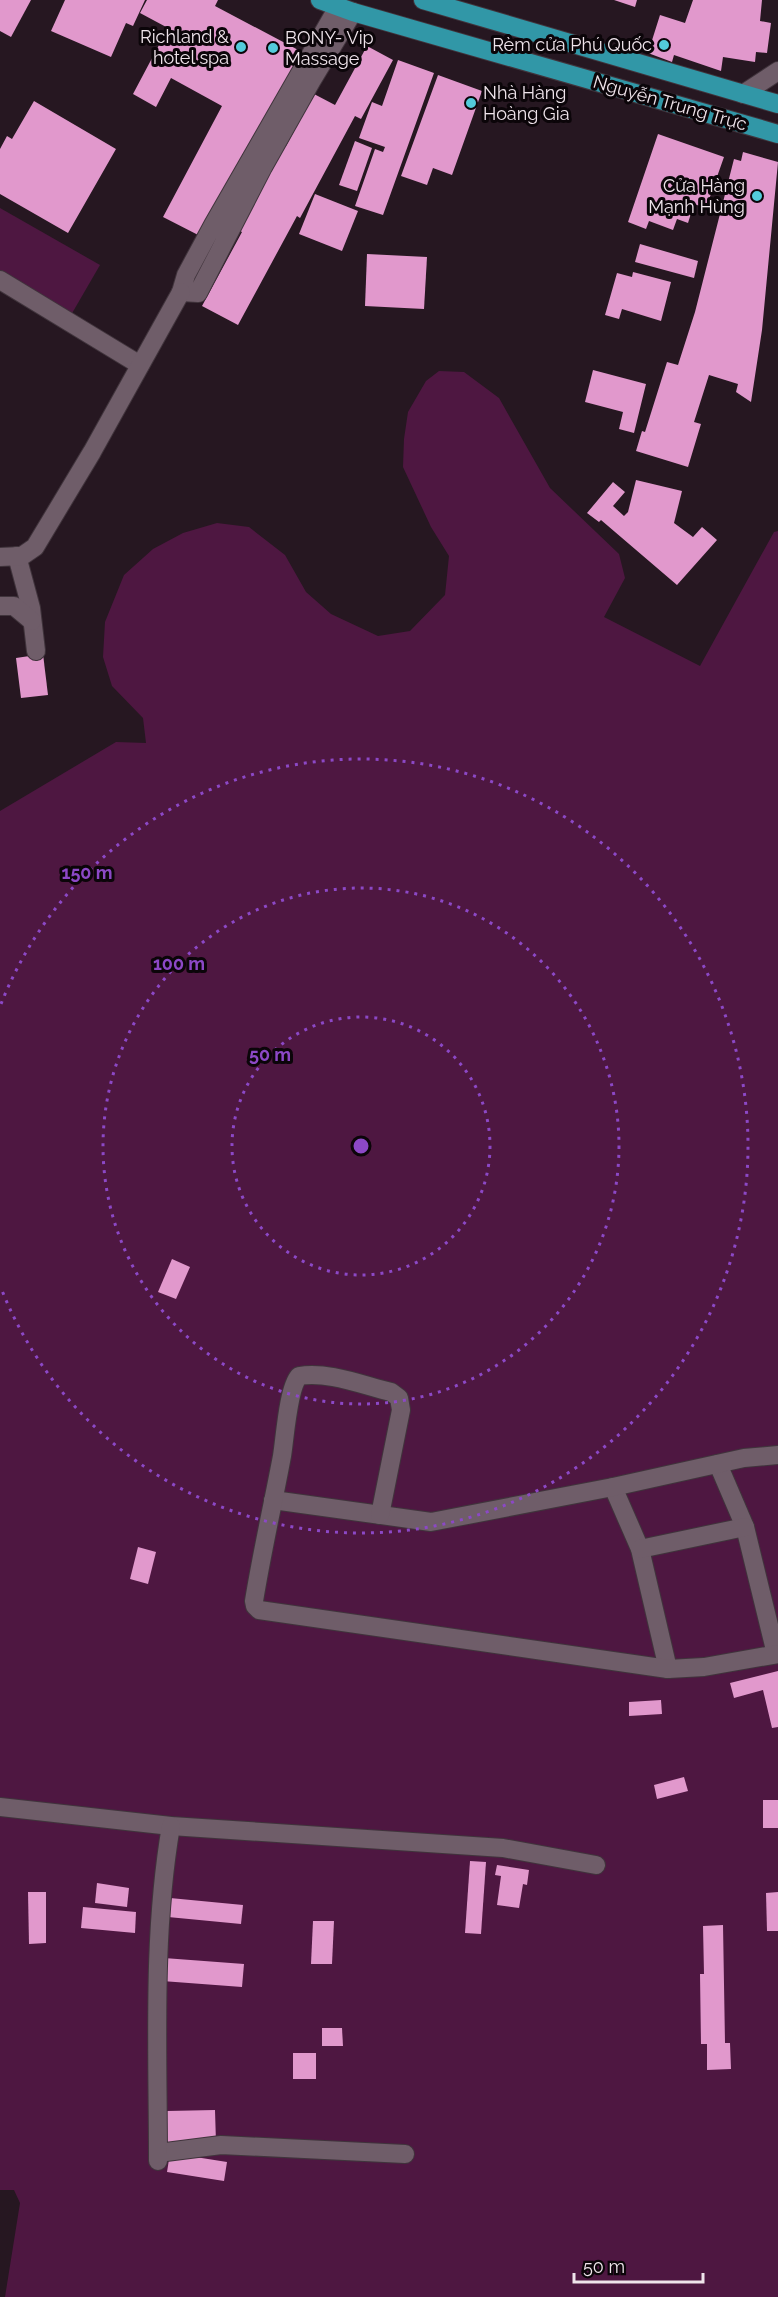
<svg xmlns="http://www.w3.org/2000/svg" width="778" height="2297" font-family="Raleway,sans-serif">
  <style>
    .green { fill: #4e1741 }
    .building { fill: #e198cc }
    .lines { fill: none; stroke-linecap: round; stroke-linejoin: round }
    .minor-casing { stroke: #40343c; stroke-width: 20 }
    .major-casing { stroke: #40343c; stroke-width: 20 }
    .minor { stroke: #6f5d69; stroke-width: 18 }
    .major { stroke: #3197a7; stroke-width: 18 }
    .ring { fill: none; stroke: #8c48c6; stroke-width: 3; stroke-dasharray: 3 6 }
    .poi-dot { fill: #53cbdb; stroke: #0b0509; stroke-width: 2 }
    .labels { text-anchor: middle; stroke-width: 6; stroke-linejoin: round; paint-order: stroke }
    .poi-label { font-size: 18px; fill: #efe4eb; stroke: #0b0509; text-anchor: end }
    .street-label { font-size: 18px; fill: #efe4eb; stroke: #0b0509 }
    .centre { fill: #8c48c6; stroke: #0b0509; stroke-width: 3 }
    .ring-label { font-size: 18px; text-anchor: middle; font-weight: bold; fill: #8c48c6; stroke: #0b0509; stroke-width: 6; stroke-linejoin: round; paint-order: stroke }
  </style>
  <rect width="100%" height="100%" fill="#261721"/>
  <g class="green">
    <polygon points="0,208 100,265 71,315 0,274"/>
    <polygon points="439,371 464,372 499,398 550,488 619,554 625,578 604,617 700,666 774,532 778,531 778,2297 5,2297 20,2203 14,2190 0,2190 0,811 116,742 146,743 143,718 112,686 103,657 105,622 124,575 153,549 183,533 217,523 249,527 285,555 306,592 331,614 378,636 410,631 445,595 449,556 431,527 403,467 404,439 408,412 426,381"/>
  </g>
  <g class="building">
    <polygon points="0,0 31,0 11,37 0,31"/>
    <polygon points="65,0 145,0 133,26 126,23 111,57 51,31"/>
    <polygon points="147,0 218,0 215,6 302,52 204,238 163,217 222,106 171,78 156,107 133,94 168,28 140,13"/>
    <polygon points="614,0 637,0 635,7"/>
    <polygon points="693,0 762,0 760,21 771,23 767,53 756,52 755,62 723,57 721,71 674,55 672,62 648,53 660,15 685,23"/>
    <polygon points="367,46 393,60 361,119 355,116 300,218 297,216 238,325 202,306 242,232 236,229 281,144 286,146 314,94 335,105"/>
    <polygon points="398,60 434,73 383,215 355,206 375,149 383,152 385,147 359,138 372,102 382,106"/>
    <polygon points="438,75 482,91 452,175 433,168 427,185 401,176"/>
    <polygon points="34,101 116,149 68,233 0,194 0,149 7,136 12,139"/>
    <polygon points="658,134 724,157 706,208 694,204 688,223 677,219 673,230 649,221 646,229 628,222"/>
    <polygon points="355,141 372,148 357,191 339,185"/>
    <polygon points="743,152 778,162 762,330 751,402 736,392 738,384 709,375 694,422 701,424 688,467 636,451 642,431 645,432 667,362 678,365 695,312 734,159 741,161"/>
    <polygon points="315,194 358,211 342,251 299,234"/>
    <polygon points="640,244 698,261 694,278 635,262"/>
    <polygon points="367,254 427,257 424,309 365,306"/>
    <polygon points="633,272 671,282 661,321 622,309 619,319 605,315 617,273 632,277"/>
    <polygon points="593,370 646,384 634,433 619,429 623,412 585,402"/>
    <polygon points="636,480 682,491 674,523 693,537 702,527 717,540 677,585 601,520 599,522 587,513 613,482 625,492 613,506 624,516 628,512"/>
    <polygon points="43,654 48,695 21,698 16,658"/>
    <polygon points="172,1259 190,1267 176,1299 158,1292"/>
    <polygon points="138,1547 156,1552 148,1584 130,1579"/>
    <polygon points="778,1671 778,1727 772,1728 763,1690 734,1698 730,1683"/>
    <polygon points="661,1700 662,1714 629,1716 629,1702"/>
    <polygon points="684,1777 688,1791 657,1799 654,1785"/>
    <rect x="763" y="1800" width="15" height="28"/>
    <polygon points="470,1861 486,1862 481,1934 465,1933"/>
    <polygon points="497,1865 529,1870 527,1885 523,1884 519,1908 497,1905 501,1876 495,1875"/>
    <polygon points="97,1883 129,1888 127,1907 95,1903"/>
    <polygon points="28,1892 46,1892 46,1943 29,1944"/>
    <polygon points="778,1892 778,1931 767,1931 766,1893"/>
    <polygon points="170,1898 243,1905 241,1924 168,1917"/>
    <polygon points="83,1907 136,1912 135,1933 81,1928"/>
    <polygon points="313,1921 334,1921 332,1964 311,1964"/>
    <polygon points="723,1925 725,2043 730,2043 731,2069 707,2070 707,2044 701,2044 700,1974 704,1974 703,1926"/>
    <polygon points="164,1958 244,1964 242,1987 162,1981"/>
    <polygon points="322,2028 342,2028 343,2046 322,2046"/>
    <rect x="293" y="2053" width="23" height="26"/>
    <polygon points="215,2110 216,2143 167,2143 167,2111"/>
    <polygon points="170,2153 227,2162 224,2181 167,2172"/>
  </g>
  <g class="lines">
    <defs>
      <g id="minor">
        <polyline points="338,7 213,225 186,275 181,292 198,293 263,167 312,80 353,12"/>
        <polyline points="743,94 778,71"/>
        <polyline points="0,280 140,365"/>
        <polyline points="17,556 31,608 36,651"/>
        <polyline points="0,557 22,556 35,547 92,452 181,292"/>
        <polyline points="0,606 14,606 32,621"/>
        <polyline points="718,1464 745,1527 776,1654"/>
        <polyline points="613,1487 640,1549 668,1669"/>
        <polyline points="273,1500 431,1522 613,1487 744,1458 778,1455"/>
        <path d="M380 1515 401 1410 399 1398 391 1392C362 1385 328 1371 299 1376 288 1388 285 1438 282 1456 273 1504 262 1552 254 1601L255 1606 259 1610 668 1669 704 1667 778 1654"/>
        <polyline points="640,1549 745,1527"/>
        <polyline points="0,1807 171,1826 503,1848 596,1865"/>
        <polyline points="158,2153 221,2145 405,2154"/>
        <path d="M158 2161C158 2050 152 1936 171 1826"/>
      </g>
      <g id="major">
        <polyline points="320,0 353,12 778,134"/>
        <polyline points="423,0 778,104"/>
      </g>
    </defs>
    <use href="#minor" class="minor-casing"/>
    <use href="#major" class="major-casing"/>
    <use href="#minor" class="minor"/>
    <use href="#major" class="major"/>
  </g>
  <g class="ring">
    <circle cx="361" cy="1146" r="129"/>
    <circle cx="361" cy="1146" r="258"/>
    <path d="M1 1004A387 387 0 1 1 1 1288"/>
  </g>
  <g class="poi-dot">
    <circle cx="664" cy="45" r="6"/>
    <circle cx="241" cy="47" r="6"/>
    <circle cx="273" cy="48" r="6"/>
    <circle cx="471" cy="103" r="6"/>
    <circle cx="757" cy="196" r="6"/>
  </g>
  <g class="labels">
    <g class="poi-label">
      <text x="229" y="43">Richland &amp;<tspan x="229" dy="21">hotel spa</tspan></text>
      <text x="285" y="44" text-anchor="start">BONY- Vip<tspan x="285" dy="21">Massage</tspan></text>
      <text x="652" y="51">Rèm cửa Phú Quốc</text>
      <text x="483" y="99" text-anchor="start">Nhà Hàng<tspan x="483" dy="21">Hoàng Gia</tspan></text>
      <text x="745" y="192">Cửa Hàng<tspan x="745" dy="21">Mạnh Hùng</tspan></text>
    </g>
    <g class="street-label">
      <text transform="translate(670 103) rotate(16)" y="6">Nguyễn Trung Trực</text>
    </g>
  </g>
  <circle cx="361" cy="1146" r="9" class="centre"/>
  <g class="ring-label">
    <text x="87" y="879">150 m</text>
    <text x="179" y="970">100 m</text>
    <text x="270" y="1061">50 m</text>
  </g>
  <path d="M574 2273v9h129v-9" fill="none" stroke="#efe4eb" stroke-width="3"/>
  <text x="583" y="2273" font-size="18" fill="#efe4eb" stroke="#0b0509" stroke-width="4.5" paint-order="stroke">50 m</text>
</svg>
